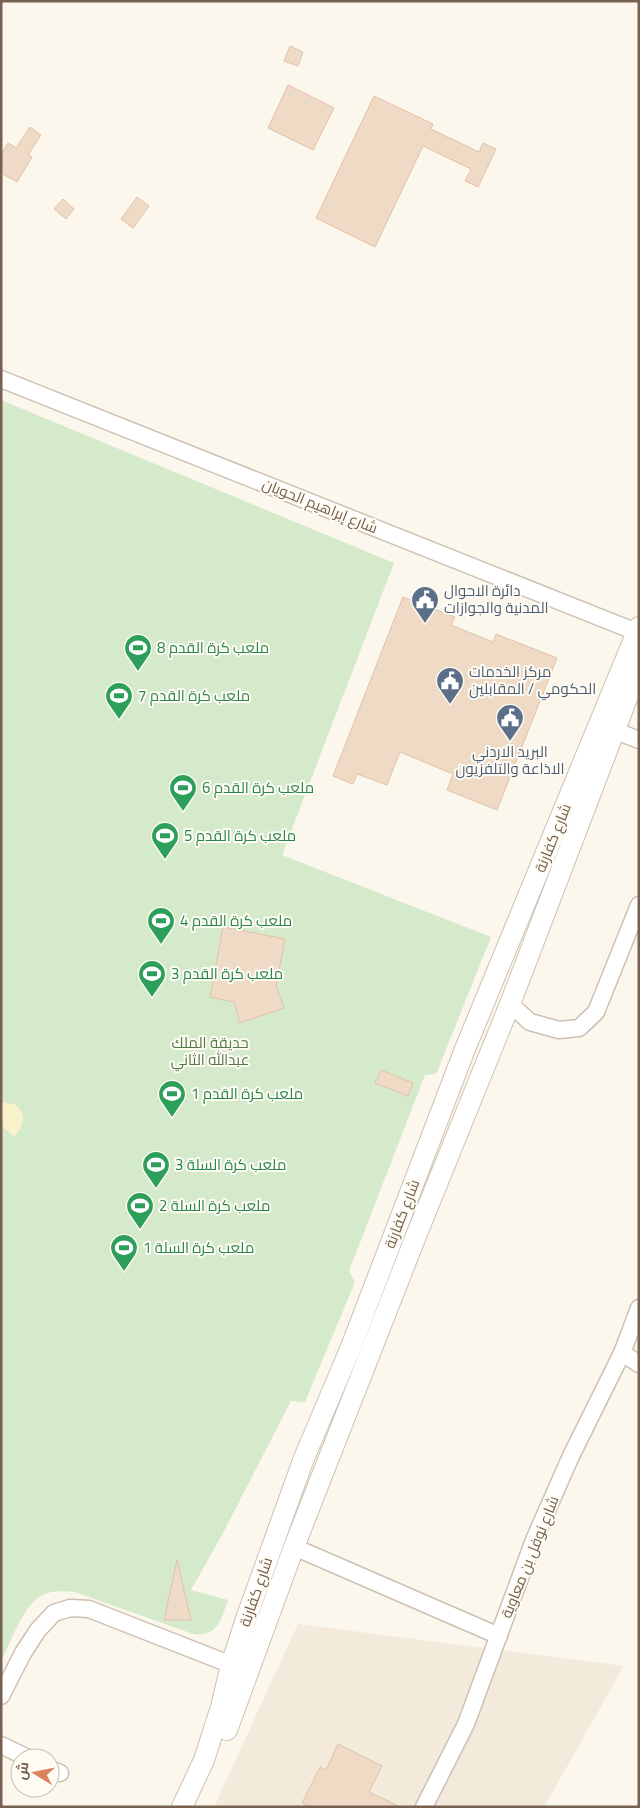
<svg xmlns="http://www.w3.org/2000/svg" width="640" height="1808" font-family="'Titillium Web',Cairo,sans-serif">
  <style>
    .residential { fill: #f3eadc }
    .green { fill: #d5e9cb }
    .sand { fill: #f8f2cb }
    .building { fill: #efdac6; stroke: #e1c2a8 }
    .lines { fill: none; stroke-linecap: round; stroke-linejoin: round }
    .minor-casing { stroke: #cec0b2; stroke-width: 19 }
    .tertiary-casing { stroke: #cec0b2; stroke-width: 22 }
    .minor { stroke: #fff; stroke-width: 16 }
    .tertiary { stroke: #fff; stroke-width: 20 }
    .labels { text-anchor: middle; stroke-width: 4; stroke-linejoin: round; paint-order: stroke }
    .street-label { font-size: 15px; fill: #766150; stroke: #fefbf3 }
    .service-label { font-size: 15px; fill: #4e5e75; stroke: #fefbf3; text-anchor: start }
    .leisure-label { font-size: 15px; fill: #27864d; stroke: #fefbf3; text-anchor: start }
    .park-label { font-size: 15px; fill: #547a49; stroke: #fefbf3 }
  </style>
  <rect width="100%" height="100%" fill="#fcf7ed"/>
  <polygon class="residential" points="298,1624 624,1666 544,1807 214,1807"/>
  <path class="green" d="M1 400 394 563 282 855 491 937 436 1074 425 1075 349 1271 355 1282 305 1402 291 1401 223 1533 191 1590 228 1600C220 1621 219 1636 193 1634L75 1592C63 1591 49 1590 39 1597 22 1608 10 1644 1 1662Z"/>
  <path class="sand" d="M1 1102 14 1104C28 1114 24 1126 14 1137L1 1125Z"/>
  <g class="building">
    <polygon points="290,46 303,52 298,66 284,61"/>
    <polygon points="288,85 334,108 313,150 268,128"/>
    <polygon points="374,96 433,124 431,129 479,152 483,143 496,149 478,187 465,181 471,169 423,146 375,247 316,218"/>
    <polygon points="30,127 41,135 28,155 32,157 17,182 1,173 1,155 8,143 16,148"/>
    <polygon points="137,197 149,206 133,228 121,219"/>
    <polygon points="63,199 74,209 66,219 54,209"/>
    <polygon points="403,597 455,617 451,625 493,642 496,634 557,658 497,810 447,790 453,774 400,752 387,785 357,774 353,784 333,776"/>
    <polygon points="223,927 285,939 276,986 284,1008 240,1023 234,1002 210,997"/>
    <polygon points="381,1070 413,1083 408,1096 375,1083"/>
    <polygon points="177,1560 191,1620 164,1620"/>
    <polygon points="338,1744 382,1766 369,1792 400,1807 310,1807 302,1803 320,1767 326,1770"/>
  </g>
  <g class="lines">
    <defs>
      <g id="minor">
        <polyline points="1,379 639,633"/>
        <polyline points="603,726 639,740"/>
        <polyline points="510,1004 530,1022 559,1030 579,1028 596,1012 639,905"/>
        <polyline points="622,1353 639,1364"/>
        <polyline points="294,1547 499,1636"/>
        <polyline points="1,1696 23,1653 38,1630 54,1613 70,1608 89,1609 242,1669"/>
        <polyline points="1,1745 28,1758"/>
        <polyline points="50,1769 60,1773"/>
        <polyline points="424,1807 466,1724 534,1540 571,1456 622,1353 639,1308"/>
      </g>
      <g id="tertiary">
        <polyline points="227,1730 294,1547 416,1236 510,1004 639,667"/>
        <polyline points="182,1807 204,1760 221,1707 231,1665 247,1616 304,1458 351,1347 465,1049 639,627"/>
      </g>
    </defs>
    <use href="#minor" class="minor-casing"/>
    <use href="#tertiary" class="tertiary-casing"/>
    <use href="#minor" class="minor"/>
    <use href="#tertiary" class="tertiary"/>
  </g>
  <defs>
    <symbol id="civic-pin" viewBox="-11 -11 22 30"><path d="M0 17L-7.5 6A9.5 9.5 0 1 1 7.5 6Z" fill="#5c6f8a" stroke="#fefbf3"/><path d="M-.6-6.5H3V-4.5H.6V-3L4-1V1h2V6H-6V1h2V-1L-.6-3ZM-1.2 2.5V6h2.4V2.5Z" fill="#fff"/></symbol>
    <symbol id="stadium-pin" viewBox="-11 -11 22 30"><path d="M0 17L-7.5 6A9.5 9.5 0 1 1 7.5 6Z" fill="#2e9e5b" stroke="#fefbf3"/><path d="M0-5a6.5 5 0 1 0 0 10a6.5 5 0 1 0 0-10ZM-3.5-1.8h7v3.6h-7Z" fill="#fff"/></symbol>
  </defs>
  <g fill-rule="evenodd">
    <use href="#civic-pin" x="409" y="584" width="32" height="43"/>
    <use href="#stadium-pin" x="122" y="632" width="32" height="43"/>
    <use href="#civic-pin" x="434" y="665" width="32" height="43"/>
    <use href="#stadium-pin" x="103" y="680" width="32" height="43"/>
    <use href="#civic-pin" x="494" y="702" width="32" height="43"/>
    <use href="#stadium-pin" x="167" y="772" width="32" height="43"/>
    <use href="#stadium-pin" x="149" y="820" width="32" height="43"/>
    <use href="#stadium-pin" x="145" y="905" width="32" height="43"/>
    <use href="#stadium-pin" x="136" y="958" width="32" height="43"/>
    <use href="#stadium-pin" x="156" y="1078" width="32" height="43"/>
    <use href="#stadium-pin" x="140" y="1149" width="32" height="43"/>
    <use href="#stadium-pin" x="124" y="1190" width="32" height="43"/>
    <use href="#stadium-pin" x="108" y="1232" width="32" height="43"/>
  </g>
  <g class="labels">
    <g class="street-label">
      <text transform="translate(320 506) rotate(22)" y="5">شارع إبراهيم الحويان</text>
      <text transform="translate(553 838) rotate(-68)" y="5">شارع كفارنة</text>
      <text transform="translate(402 1214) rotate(-69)" y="5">شارع كفارنة</text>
      <text transform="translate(530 1557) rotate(-68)" y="5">شارع نوفل بن معاوية</text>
      <text transform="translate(256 1592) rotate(-71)" y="5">شارع كفارنة</text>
    </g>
    <g class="service-label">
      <text x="444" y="596">دائرة الاحوال<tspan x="444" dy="17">المدنية والجوازات</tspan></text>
      <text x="469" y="677">مركز الخدمات<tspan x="469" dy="17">الحكومي / المقابلين</tspan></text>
      <text x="510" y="757" text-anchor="middle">البريد الاردني<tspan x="510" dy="17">الاذاعة والتلفزيون</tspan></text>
    </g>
    <g class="leisure-label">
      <text x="157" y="653">ملعب كرة القدم 8</text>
      <text x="138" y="701">ملعب كرة القدم 7</text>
      <text x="202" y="793">ملعب كرة القدم 6</text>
      <text x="184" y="841">ملعب كرة القدم 5</text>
      <text x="180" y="926">ملعب كرة القدم 4</text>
      <text x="171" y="979">ملعب كرة القدم 3</text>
      <text x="191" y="1099">ملعب كرة القدم 1</text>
      <text x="175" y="1170">ملعب كرة السلة 3</text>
      <text x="159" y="1211">ملعب كرة السلة 2</text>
      <text x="143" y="1253">ملعب كرة السلة 1</text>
    </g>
    <g class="park-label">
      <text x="210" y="1048">حديقة الملك<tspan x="210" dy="17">عبدالله الثاني</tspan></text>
    </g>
  </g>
  <rect width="640" height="1808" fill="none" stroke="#766150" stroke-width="5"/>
  <g transform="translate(35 1773) rotate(280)"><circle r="24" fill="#fefbf3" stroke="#c8bdb2"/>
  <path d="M0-4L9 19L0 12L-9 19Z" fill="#db835d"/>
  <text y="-8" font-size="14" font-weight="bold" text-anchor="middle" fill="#766150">ش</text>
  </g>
</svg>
